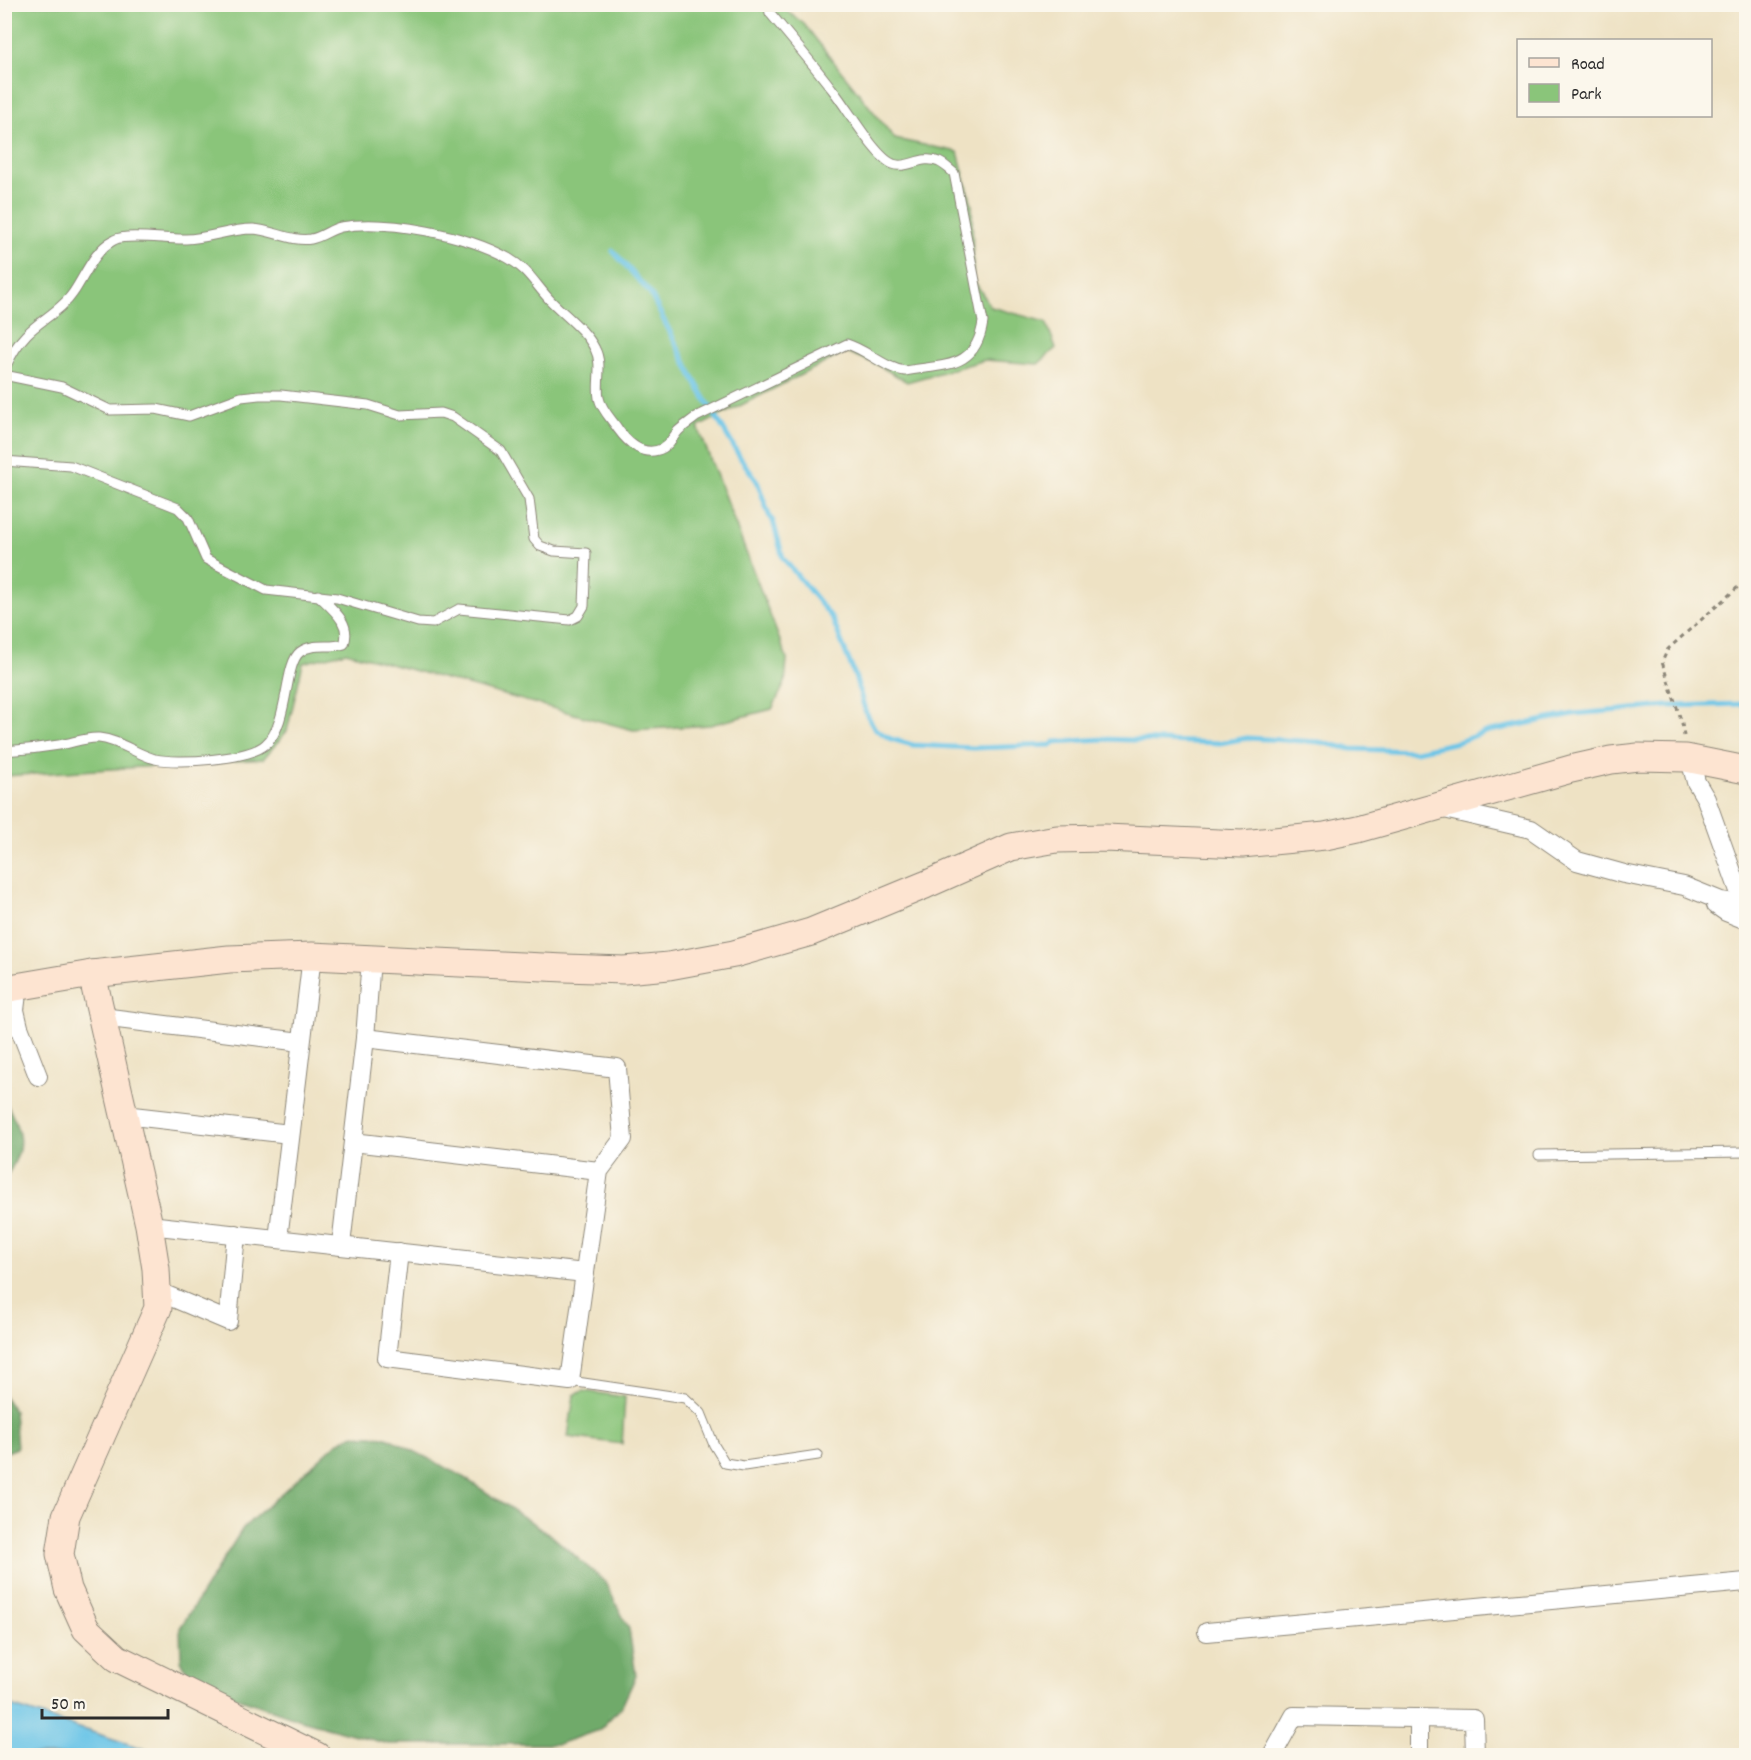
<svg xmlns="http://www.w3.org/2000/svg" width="1751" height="1760" font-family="Dekko,sans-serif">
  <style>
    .green { fill: #8ac57a; stroke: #5a7852; stroke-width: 1.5 }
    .forest { fill: #6faa6a; stroke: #4d6a4a; stroke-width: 1.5 }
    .water { fill: #69c4e7; stroke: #4a7889; stroke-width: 1.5 }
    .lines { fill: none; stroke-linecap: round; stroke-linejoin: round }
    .stream { stroke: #69c4e7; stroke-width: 5 }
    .lane-casing { stroke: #8c8678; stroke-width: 11 }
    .street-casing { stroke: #8c8678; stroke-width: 20 }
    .secondary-casing { stroke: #8c8678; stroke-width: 29 }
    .path { stroke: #8c8678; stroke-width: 3; stroke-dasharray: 4.5 4.5; stroke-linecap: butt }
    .lane { stroke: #fff; stroke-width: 9 }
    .street { stroke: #fff; stroke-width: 18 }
    .secondary { stroke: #fde4d1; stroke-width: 27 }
  </style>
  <rect width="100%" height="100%" fill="#fbf7ec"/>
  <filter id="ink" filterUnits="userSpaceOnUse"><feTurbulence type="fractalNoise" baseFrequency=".0167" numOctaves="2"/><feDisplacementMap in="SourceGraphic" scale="12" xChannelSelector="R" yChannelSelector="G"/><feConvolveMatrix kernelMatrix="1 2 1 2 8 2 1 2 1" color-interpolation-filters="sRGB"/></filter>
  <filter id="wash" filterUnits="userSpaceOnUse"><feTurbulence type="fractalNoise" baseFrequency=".008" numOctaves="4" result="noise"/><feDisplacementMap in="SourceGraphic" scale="24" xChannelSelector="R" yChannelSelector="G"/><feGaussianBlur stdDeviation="1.35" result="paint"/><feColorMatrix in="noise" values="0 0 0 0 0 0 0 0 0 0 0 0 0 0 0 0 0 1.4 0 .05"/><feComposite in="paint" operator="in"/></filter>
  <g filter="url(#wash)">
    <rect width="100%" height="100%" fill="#eee2c4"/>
    <g class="green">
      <polygon points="5,5 779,5 804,24 895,139 958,152 972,205 973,279 991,307 1046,322 1056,348 1038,364 985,360 907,382 876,364 846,352 698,427 787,659 785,683 772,709 710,725 633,730 346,652 303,663 287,731 263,759 5,776"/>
      <polygon points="583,1391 625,1397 622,1444 568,1437 574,1395"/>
    </g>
    <g class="forest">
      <path d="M5 1101C22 1131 27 1148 5 1178Z"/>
      <polygon points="4,1396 14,1411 17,1448 5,1453"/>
      <polygon points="353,1435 387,1437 460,1475 551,1535 605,1582 629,1629 636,1676 622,1706 599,1730 558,1744 388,1744 301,1720 192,1682 181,1660 180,1628 243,1528 337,1443"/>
    </g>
    <polygon class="water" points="5,1704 163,1755 5,1755"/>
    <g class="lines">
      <polyline class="stream" points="613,251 650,293 696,383 741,459 757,481 770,518 773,521 783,558 832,618 855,676 866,713 875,729 891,739 913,745 973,748 1052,745 1054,742 1103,739 1220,743 1247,738 1319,742 1351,749 1416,751 1458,742 1485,732 1574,714 1668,706 1746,704"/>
    </g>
  </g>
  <g filter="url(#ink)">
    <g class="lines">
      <defs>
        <g id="lane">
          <path d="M4 370C10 357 16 345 26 335 40 320 62 310 73 293 85 276 94 250 114 240 127 233 169 240 186 239 209 238 230 229 253 229 272 230 292 242 311 239 322 237 331 229 341 227 387 219 467 235 508 258 528 269 535 284 549 299 564 315 585 329 595 349 603 364 596 383 599 398 601 409 612 420 618 429 628 443 644 458 663 448 670 444 673 437 678 431 683 426 690 422 696 417L847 344C867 350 884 368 905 371 944 364 976 370 983 322L954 173C949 169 944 164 939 162 922 154 907 170 893 164 875 157 846 106 832 89 812 63 791 38 770 13L768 4"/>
          <polyline points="4,375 62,387 110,410 156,409 189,416 241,397 259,395 281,395 368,405 400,415 441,413 453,417 501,451 529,499 534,539 540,546 554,551 586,553 584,606 578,616 570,620 459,609 433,623 418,622 337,598 266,590 206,559 188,518 178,508 71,466 4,461"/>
          <path d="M4 751C23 750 41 748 59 745 73 743 85 737 99 738 119 740 136 754 155 759 177 764 249 760 266 744 289 724 284 664 300 652 313 642 330 649 344 644 352 623 332 609 318 595"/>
          <polyline points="1539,1155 1746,1152"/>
          <polyline points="570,1381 685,1398 701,1413 714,1445 725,1463 744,1466 818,1455"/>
        </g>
        <g id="street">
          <polyline points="1690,759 1696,782 1706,799 1744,905"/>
          <polyline points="1440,808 1531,829 1577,861 1624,874 1684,886 1721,901 1746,905"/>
          <polyline points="1716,905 1726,912 1746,920"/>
          <polyline points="18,986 15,1010 19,1027 38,1076"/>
          <polyline points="102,1017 301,1042"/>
          <polyline points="365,1038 617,1068 623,1139 599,1171 570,1381 387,1358 399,1252"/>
          <polyline points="124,1115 290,1134"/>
          <polyline points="353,1142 599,1171"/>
          <polyline points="149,1225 585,1273"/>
          <polyline points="278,1239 312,956"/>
          <polyline points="341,1245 365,1038 371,959"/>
          <polyline points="157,1291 228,1321 236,1234"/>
          <polyline points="1207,1632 1746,1582"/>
          <polyline points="1272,1756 1294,1716 1474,1719 1475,1756"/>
          <polyline points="1419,1756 1419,1718"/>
        </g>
        <g id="secondary">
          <polyline points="92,974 149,1225 156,1269 158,1308 66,1516 60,1554 68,1589 86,1629 117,1658 317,1756"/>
          <polyline points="4,989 92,974 229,959 312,956 565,968 624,970 669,966 734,954 811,932 925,885 1011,847 1057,839 1105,838 1242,844 1325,836 1358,829 1571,769 1611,760 1638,757 1686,758 1746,770"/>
        </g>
      </defs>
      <use href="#lane" class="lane-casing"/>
      <use href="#street" class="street-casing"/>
      <use href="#secondary" class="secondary-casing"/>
      <polyline class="path" points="1684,736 1682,723 1662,662 1668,649 1746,580"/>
      <use href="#lane" class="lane"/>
      <use href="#street" class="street"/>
      <use href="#secondary" class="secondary"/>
    </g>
  </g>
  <rect width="1751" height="1760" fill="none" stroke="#fbf7ec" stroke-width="24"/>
  <rect x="1517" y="39" width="195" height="78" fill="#fbf7ec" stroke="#a8a59f" stroke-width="1.5"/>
  <rect x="1529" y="58" width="30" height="9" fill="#fde4d1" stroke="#a8a59f" stroke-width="1.5"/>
  <text x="1571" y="69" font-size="18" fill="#2b2b2b">Road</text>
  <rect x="1529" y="84" width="30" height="18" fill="#8ac57a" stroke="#a8a59f" stroke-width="1.5"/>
  <text x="1571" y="99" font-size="18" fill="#2b2b2b">Park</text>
  <path d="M42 1709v9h126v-9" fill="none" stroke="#2b2b2b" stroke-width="3"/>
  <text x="51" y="1709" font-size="18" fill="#2b2b2b" stroke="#fbf7ec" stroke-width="4.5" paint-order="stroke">50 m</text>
</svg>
